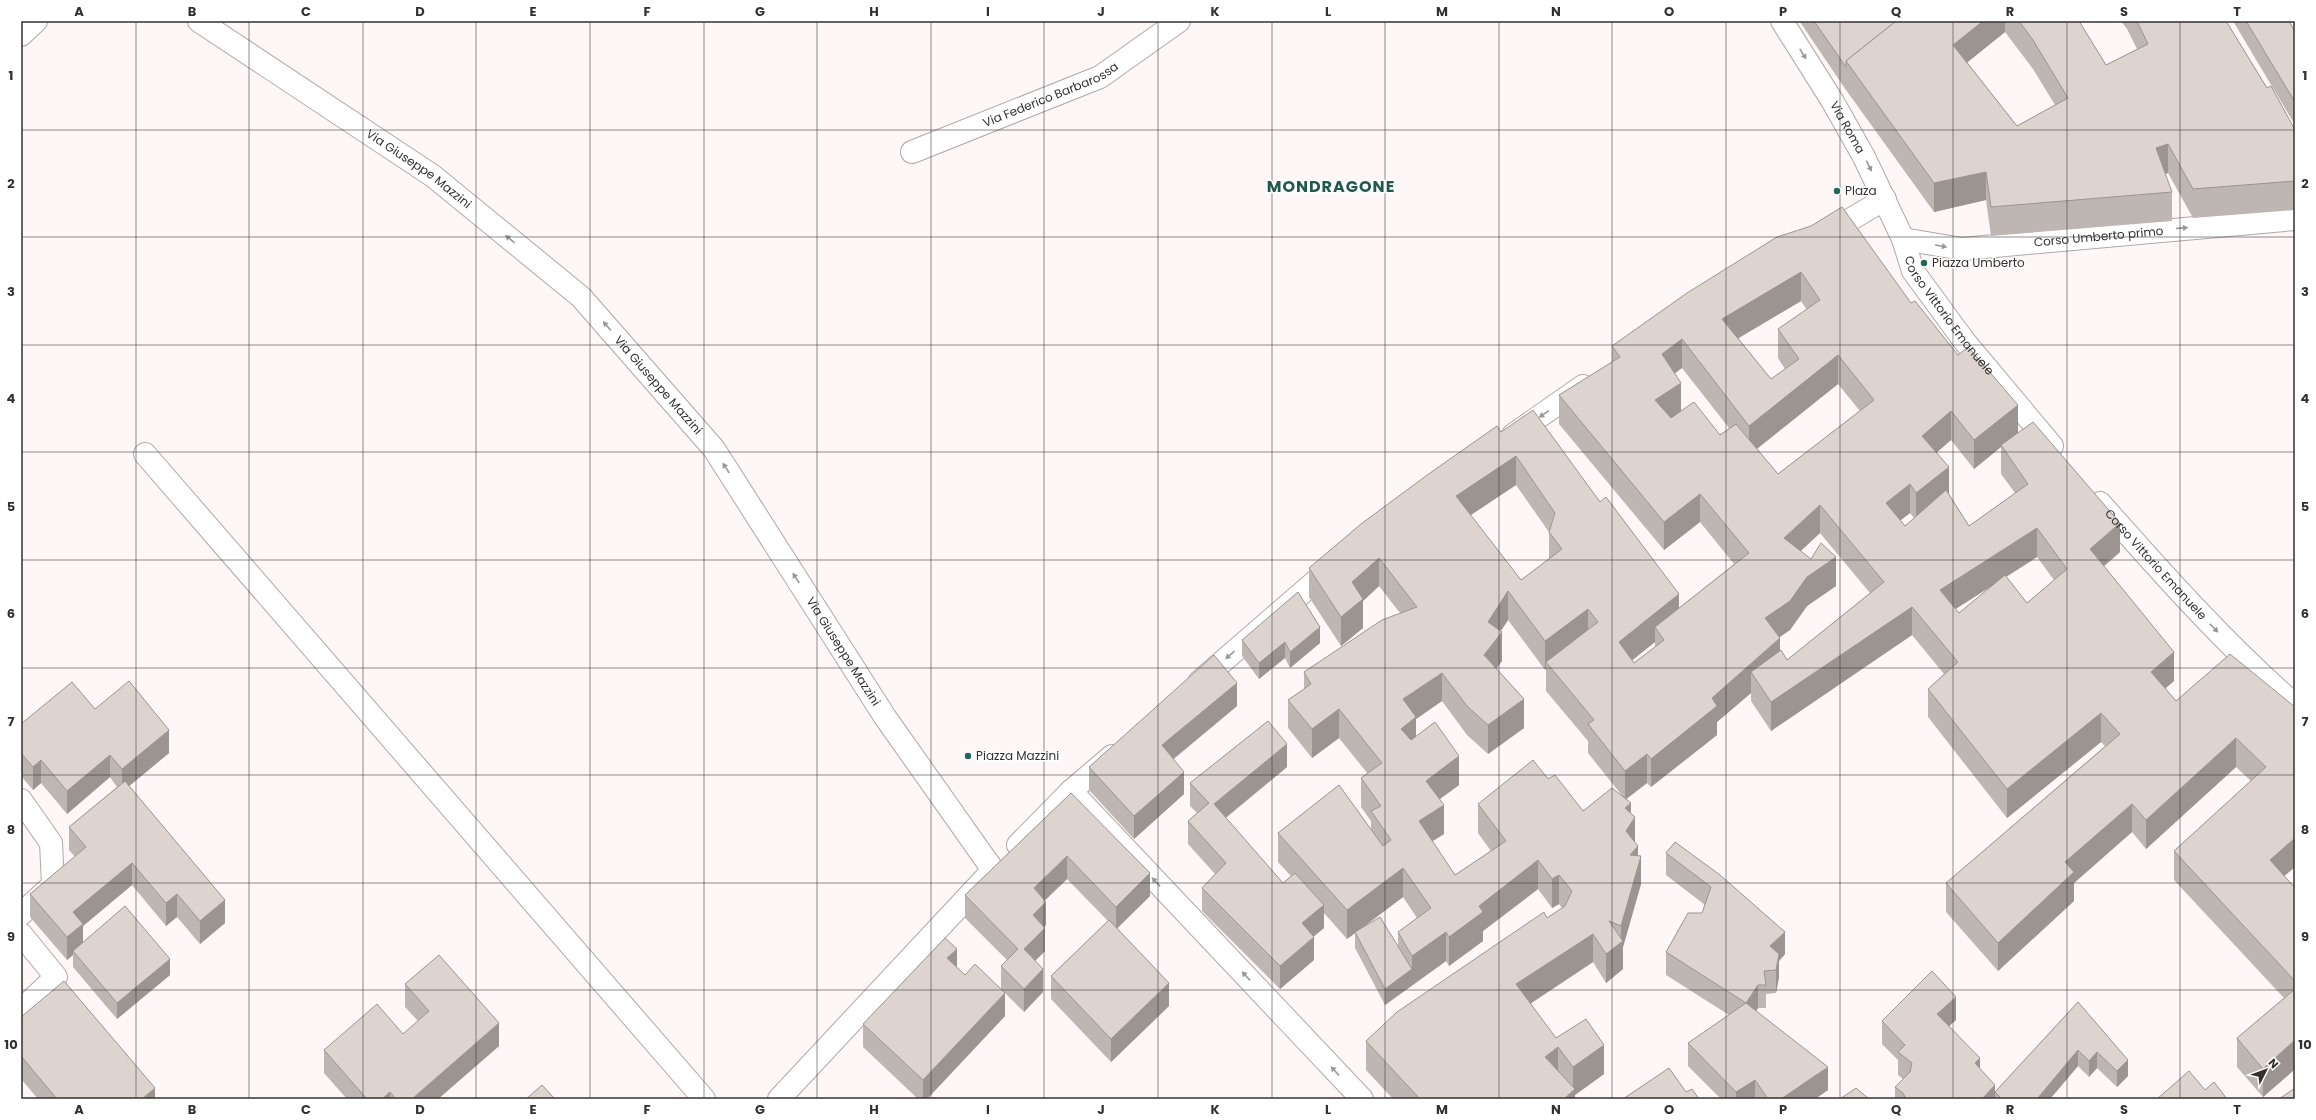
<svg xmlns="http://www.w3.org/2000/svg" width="2316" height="1120" font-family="Poppins,sans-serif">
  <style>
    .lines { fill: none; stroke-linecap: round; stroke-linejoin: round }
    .minor-casing { stroke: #b2a7a6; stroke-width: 24 }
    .tertiary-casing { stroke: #b2a7a6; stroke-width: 24 }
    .minor { stroke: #fff; stroke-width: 22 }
    .tertiary { stroke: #fff; stroke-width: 22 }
    .wall { fill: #beb6b2; fill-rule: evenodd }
    .shaded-wall { fill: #9b9491 }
    .building { fill: #ddd4cf; stroke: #9b9491; fill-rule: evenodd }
    .oneway { fill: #9a9898 }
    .grid { fill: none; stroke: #343030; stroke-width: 1; stroke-opacity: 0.55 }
    .poi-dot { fill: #21675b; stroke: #fff; stroke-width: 1.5 }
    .labels { text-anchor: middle; stroke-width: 3; stroke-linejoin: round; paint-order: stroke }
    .street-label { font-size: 12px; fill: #343030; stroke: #fff }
    .poi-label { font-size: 12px; fill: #343030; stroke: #fff; text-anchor: start }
    .district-label { font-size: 16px; font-weight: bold; letter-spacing: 1px; fill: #22594e; stroke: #fff }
    .neatline { fill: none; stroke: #343030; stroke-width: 1.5 }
    .grid-label { font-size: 13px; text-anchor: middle; font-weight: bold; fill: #343030 }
  </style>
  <rect width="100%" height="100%" fill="#fef7f7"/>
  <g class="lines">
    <defs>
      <g id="minor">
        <path id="s1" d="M199 21 433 176 581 297 714 449 885 717 993 870 779 1099"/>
        <polyline points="21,35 36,21"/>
        <path id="s2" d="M912 152 1100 77 1179 21"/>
        <polyline points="1826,234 1885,199"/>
        <path id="s3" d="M1903 239 1962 249 2295 219"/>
        <polyline points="1513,435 1583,386"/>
        <polyline points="145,454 704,1099"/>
        <polyline points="1199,682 1332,567"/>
        <polyline points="1071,791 1112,756"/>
        <polyline points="21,800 51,843 53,885 21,914"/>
        <polyline points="21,934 56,977 21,1010"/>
      </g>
      <g id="tertiary">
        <path id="s4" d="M1782 21 1833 102 1864 157 1903 239 1913 271 1965 342 2052 446"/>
        <path id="s5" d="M2100 503C2162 573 2224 643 2295 705"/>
        <polyline points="1018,845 1071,791 1362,1099"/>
      </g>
    </defs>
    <use href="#minor" class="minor-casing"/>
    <use href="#tertiary" class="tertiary-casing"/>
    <use href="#minor" class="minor"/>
    <use href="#tertiary" class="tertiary"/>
  </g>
  <g class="wall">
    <path d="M1800 21H2079L2106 65 2137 49 2127 29 2121 21H2226L2267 88 2295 130V210L2193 218 2168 173 2165 174 2172 192V221L1991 236 1986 200 1934 212 1846 90 1800 22ZM2005 32 2033 69 2055 105 2017 126 1967 62Z"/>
    <polygon points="2233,21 2289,21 2295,32 2295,125"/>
    <path d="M1777 237 1911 303 2018 433 2120 552 2104 566 2174 681 2165 688 2176 701 2295 707V867L2284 876 2295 888V1069L2263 1097 2237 1067V1038L2284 998 2174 880V851L2251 781 2236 767 2146 849 2132 832 2074 883V901L1998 971 1946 912V883L2105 746 2101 742 2007 818 1928 717V689L1944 674 1912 635 1771 731 1751 701V693L1717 722V735L1651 787 1647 783 1626 799 1631 813 1635 843 1638 855 1641 884 1623 947V969L1606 983 1593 962 1530 1004 1556 1038 1604 1074 1575 1095V1099H1393L1366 1070V1041L1562 908 1559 904 1552 908 1538 889 1483 931V941L1449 966 1446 961 1385 1005 1355 948V933L1347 939 1324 913V928L1314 936V960L1280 989 1202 911V888L1215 874 1188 844V821L1197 813 1190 806V783L1287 767 1226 818 1283 883 1291 876 1278 862V833L1371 830V821L1361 807V778L1368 774 1339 738 1312 758 1288 728V700L1304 689V672L1400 613 1379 586 1363 601V628L1341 646 1309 597V568L1501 432 1600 502 1679 608 1734 564 1700 522 1664 550 1559 424V395L1612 362V346ZM1801 301 1807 310 1778 329V358L1785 369 1771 379 1738 338ZM1682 368 1729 428 1720 435 1681 411 1674 373ZM1838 384 1860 411 1778 474 1757 449ZM1951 440 1974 469 2001 447V474L2015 493 1969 526 1949 494 1936 453ZM1516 485 1549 532V559L1521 580 1470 515ZM1910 513 1914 518 1905 526 1900 520ZM1820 533 1870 593 1787 660 1780 650 1779 637 1790 630 1807 606 1836 586 1801 551ZM2037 557 2054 580 2027 603 2006 577ZM1993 585 1959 613 1955 609ZM1508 620 1545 670 1546 668V691L1588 741V753L1624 798 1583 811 1548 779 1478 804V833L1491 851 1455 875 1432 841 1444 834 1440 799 1459 785 1416 736V719L1442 701 1467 735 1488 754 1524 728 1496 669 1502 661 1501 631ZM1655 642V647L1634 663 1632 660ZM1403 897 1417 918 1398 932V946L1361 929Z"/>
    <polygon points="1242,640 1320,643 1290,668 1285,658 1259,679 1242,656"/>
    <polygon points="1237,706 1174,759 1184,794 1134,839 1089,790 1089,767"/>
    <polygon points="95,709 169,753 129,786 225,923 200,944 177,917 166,926 132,885 83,926 83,942 170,975 117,1019 73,967 73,955 67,960 30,917 30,894 75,857 69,850 69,827 117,787 110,777 67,814 41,783 33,790 21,776 21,724"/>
    <polygon points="1071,793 1150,896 1117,929 1169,1006 1111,1062 1051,999 1051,976 1108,921 1067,879 1045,900 1046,925 1044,927 1045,951 1035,961 1043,992 1024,1012 1001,989 1001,966 1007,960 965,918 965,895"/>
    <polygon points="1675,842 1785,954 1779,961 1779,977 1776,993 1766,994 1766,1008 1758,1008 1756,1011 1828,1090 1815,1099 1721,1099 1688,1066 1688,1043 1729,1015 1666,975 1666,952 1702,913 1705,905 1666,875 1666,853"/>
    <polygon points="957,967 965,975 1005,1016 927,1099 918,1099 863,1047 863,1024"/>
    <polygon points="405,984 499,1046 438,1099 347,1099 324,1073 324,1050 403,1034 418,1021 405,1007"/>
    <polygon points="2078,1002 2128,1076 2117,1087 2097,1068 2089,1077 2078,1066 2050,1099 1895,1099 1895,1087 1903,1079 1898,1075 1898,1060 1882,1044 1882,1021 1956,1020 1949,1026 1980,1069 1995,1092"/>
    <polygon points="21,1017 155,1099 38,1099 21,1079"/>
  </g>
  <g class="shaded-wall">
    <polygon points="1983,21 2005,21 2005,32 1953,74 1953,45"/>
    <polygon points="2168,144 2168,173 2156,176 2156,148"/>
    <polygon points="1986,172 1986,200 1934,212 1934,183"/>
    <polygon points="1801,272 1801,301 1722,348 1722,319"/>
    <polygon points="1682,339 1682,368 1662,383 1662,354"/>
    <polygon points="1838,355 1838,384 1749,455 1749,426"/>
    <polygon points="1681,383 1681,412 1655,429 1655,400"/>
    <polygon points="2018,405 2018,434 2001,445 2001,447 1974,469 1974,440"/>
    <polygon points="1951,411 1951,440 1922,465 1922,436"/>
    <polygon points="1516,456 1516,485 1456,525 1456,496"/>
    <polygon points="1949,467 1949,496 1916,521 1916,493"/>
    <polygon points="1910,484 1910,513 1886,532 1886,503"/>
    <polygon points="1700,494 1700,522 1664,550 1664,522"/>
    <polygon points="1820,505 1820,533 1784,566 1784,538"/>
    <polygon points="2120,523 2120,552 2090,578 2090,549"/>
    <polygon points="2037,528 2037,557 1940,619 1940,590"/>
    <polygon points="1836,557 1836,586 1807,606 1790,630 1765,647 1765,618 1807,577"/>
    <polygon points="1379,558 1379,586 1363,601 1363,628 1341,646 1341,617 1352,582"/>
    <polygon points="1508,591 1508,620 1488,650 1502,632 1502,661 1484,684 1484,655 1488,622"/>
    <polygon points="1679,594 1679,623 1655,627 1655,642 1619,671 1619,642"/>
    <polygon points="1912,607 1912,635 1771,731 1771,702"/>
    <polygon points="1588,609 1588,638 1546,662 1546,668 1545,670 1545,641"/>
    <polygon points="1320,627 1320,643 1290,668 1290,652"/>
    <polygon points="1780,638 1780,667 1751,672 1751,693 1717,722 1717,735 1651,787 1651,759 1712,698"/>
    <polygon points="1285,642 1285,658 1259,679 1259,663"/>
    <polygon points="2174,652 2174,681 2151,701 2151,672"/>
    <polygon points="1442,673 1442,701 1416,719 1416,746 1401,729 1403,699"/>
    <polygon points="1237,683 1237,706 1162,768 1162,745"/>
    <polygon points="1524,699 1524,728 1488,754 1488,725"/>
    <polygon points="1339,709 1339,738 1312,758 1312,729"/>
    <polygon points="2101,713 2101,742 2007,818 2007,789"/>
    <polygon points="169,730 169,753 122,792 122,769"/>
    <polygon points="2236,738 2236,767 2146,849 2146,820"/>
    <polygon points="1287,744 1287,767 1214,827 1214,804"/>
    <polygon points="1647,754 1647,783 1625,800 1625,771"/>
    <polygon points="110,755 110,777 67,814 67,791"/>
    <polygon points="1459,756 1459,785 1426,809 1426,781"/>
    <polygon points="41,760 41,783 33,790 33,767"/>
    <polygon points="1184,772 1184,794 1134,839 1134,816"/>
    <polygon points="1631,803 1631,824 1635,817 1635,846 1626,860 1625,808"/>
    <polygon points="2132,804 2132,832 2074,883 2074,901 1998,971 1998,943 2065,862"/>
    <polygon points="1444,805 1444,834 1419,850 1419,821"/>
    <polygon points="2295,838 2295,867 2270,888 2270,860"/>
    <polygon points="1638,846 1638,867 1641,856 1641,884 1623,947 1623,969 1606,983 1606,954 1621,942 1621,926 1630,855"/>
    <polygon points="1067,856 1067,879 1034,911 1034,888"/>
    <polygon points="1538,860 1538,889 1483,931 1483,941 1449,966 1449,937 1479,906"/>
    <polygon points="132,863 132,885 83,926 83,947 73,951 73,955 67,960 67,937 73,912"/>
    <polygon points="1403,868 1403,897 1347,939 1347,910"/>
    <polygon points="1150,873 1150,896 1116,929 1116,907"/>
    <polygon points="1559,875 1559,904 1552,908 1552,879"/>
    <polygon points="177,894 177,917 166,926 166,903"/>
    <polygon points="225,900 225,923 200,944 200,921"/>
    <polygon points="1046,902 1046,925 1033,938 1033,915"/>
    <polygon points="1324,905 1324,928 1302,946 1302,923"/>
    <polygon points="1045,928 1045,951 1024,972 1024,949"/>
    <polygon points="1446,932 1446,961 1385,1005 1385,989 1412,969 1412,956"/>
    <polygon points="1785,932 1785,954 1779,961 1779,977 1776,993 1776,970 1770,946"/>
    <polygon points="1593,934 1593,962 1516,1013 1516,984"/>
    <polygon points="1314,937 1314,960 1280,989 1280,966"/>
    <polygon points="957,949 957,971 947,958"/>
    <polygon points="170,959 170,975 117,1019 117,1003"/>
    <polygon points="1043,969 1043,992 1024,1012 1024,989"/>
    <polygon points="1169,983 1169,1006 1111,1062 1111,1039"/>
    <polygon points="1758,985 1758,1008 1746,1026 1746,1003"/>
    <polygon points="1005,993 1005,1016 927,1099 923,1099 923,1080"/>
    <polygon points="1956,997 1956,1020 1937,1037 1937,1014"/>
    <polygon points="499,1023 499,1046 438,1099 412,1099"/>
    <polygon points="2295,1040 2295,1069 2263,1097 2263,1069"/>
    <polygon points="1604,1045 1604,1074 1575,1095 1575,1099 1564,1099 1573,1090 1573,1067"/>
    <polygon points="1558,1047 1558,1076 1545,1057"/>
    <polygon points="2078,1050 2078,1066 2050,1099 2037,1099"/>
    <polygon points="2097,1052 2097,1068 2089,1077 2089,1061"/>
    <polygon points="1980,1058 1980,1081 1975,1063"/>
    <polygon points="2128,1060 2128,1076 2117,1087 2117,1071"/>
    <polygon points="1828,1067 1828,1090 1815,1099 1781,1099"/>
    <polygon points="1755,1080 1755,1099 1736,1099 1736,1092"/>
    <polygon points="1995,1085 1995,1099 1982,1099"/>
    <polygon points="155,1088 155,1099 142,1099"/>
    <polygon points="390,1092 390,1099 382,1099"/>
  </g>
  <g class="building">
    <polygon points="1814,21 1896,21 1846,61 1846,67"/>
    <polygon points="1896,21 1983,21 1953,45 2017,126 2068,98 2033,40 2019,21 2079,21 2106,65 2148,44 2137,21 2226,21 2267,88 2271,86 2295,130 2295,181 2193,189 2168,144 2156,148 2172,192 1991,207 1986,172 1934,183 1846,61"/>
    <polygon points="2246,21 2289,21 2295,32 2295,102"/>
    <path d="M1842 207 1911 303 1915 301 1958 355 1968 347 2018 405 1974 440 1951 411 1922 436 1949 467 1916 493 1910 484 1886 503 1905 526 1946 490 1969 526 2028 484 2001 445 2033 422 2120 523 2090 549 2174 652 2151 672 2176 701 2230 654 2295 707V838L2270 860 2295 888V981L2174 851 2266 767 2236 738 2146 820 2132 804 2065 862 2074 872 1998 943 1946 883 2120 734 2101 713 2007 789 1928 689 1958 662 1912 607 1771 702 1751 672 1781 650 1787 660 1884 582 1820 505 1784 538 1811 559 1821 543 1836 557 1807 577 1790 601 1765 618 1780 638 1712 698 1717 706 1651 759 1647 754 1625 771 1588 724 1594 720 1546 662 1598 622 1588 609 1545 641 1508 591 1488 622 1502 632 1484 655 1524 699 1488 725 1467 706 1442 673 1403 699 1416 717 1401 729 1411 740 1435 722 1459 756 1426 781 1444 805 1419 821 1455 875 1506 841 1478 804 1533 760 1548 779 1555 775 1583 811 1612 788 1631 803 1625 808 1635 817 1626 831 1638 846 1630 855 1641 856 1621 926 1609 921 1623 941 1606 954 1593 934 1516 984 1556 1038 1586 1019 1604 1045 1573 1067 1558 1047 1545 1057 1575 1089 1564 1099H1420L1366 1041 1397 1012 1544 912 1547 918 1565 906 1572 891 1559 875 1552 879 1538 860 1479 906 1483 912 1449 937 1446 932 1412 956 1398 932 1431 908 1403 868 1347 910 1278 833 1339 785 1383 846 1391 840 1371 811 1381 806 1361 778 1382 763 1339 709 1312 729 1288 700 1311 684 1304 672 1382 620 1417 607 1379 558 1352 582 1363 599 1341 617 1309 568 1361 524 1430 473 1497 426 1501 432 1533 410 1600 502 1606 497 1679 594 1619 642 1634 663 1664 640 1655 627 1749 553 1700 494 1664 522 1559 395 1620 357 1612 346 1687 293 1777 237 1811 226ZM1801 272 1820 300 1778 329 1799 359 1771 379 1722 319ZM1682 339 1749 426 1838 355 1874 400 1778 474 1736 424 1720 435 1694 402 1671 418 1655 400 1681 383 1662 354ZM1516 456 1555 513 1549 532 1562 549 1521 580 1456 496ZM2037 528 2067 569 2027 603 2005 575 1959 613 1940 590Z"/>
    <polygon points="1298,592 1320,627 1290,652 1285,642 1259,663 1242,640"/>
    <polygon points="1214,655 1237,683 1162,745 1184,772 1134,816 1089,767"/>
    <polygon points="129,681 169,730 122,769 110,755 67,791 41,760 33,767 21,753 21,724 72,682 95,709"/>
    <polygon points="1268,721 1287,744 1214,804 1283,883 1295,873 1324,905 1302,923 1314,937 1280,966 1202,888 1226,863 1188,821 1209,803 1190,783"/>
    <polygon points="125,781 225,900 200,921 177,894 166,903 132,863 73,912 83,924 67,937 30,894 86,847 69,827"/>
    <polygon points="1071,793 1150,873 1116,907 1067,856 1034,888 1046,902 1033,915 1045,928 1024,949 1043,969 1024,989 1001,966 1018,949 965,895"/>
    <polygon points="1675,842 1720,875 1785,932 1770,946 1779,954 1776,970 1764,971 1766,985 1758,985 1746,1003 1828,1067 1781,1099 1768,1099 1755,1080 1736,1092 1688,1043 1746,1003 1666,952 1688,913 1702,913 1711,887 1666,853"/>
    <polygon points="125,906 170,959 117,1003 73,951"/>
    <polygon points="1380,917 1412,969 1385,989 1355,932"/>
    <polygon points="1109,920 1169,983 1111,1039 1051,976"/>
    <polygon points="945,938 957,949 947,958 965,975 975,964 1005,993 923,1080 863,1024"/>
    <polygon points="439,955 499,1023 412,1099 396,1099 390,1092 382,1099 367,1099 324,1050 377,1004 403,1034 429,1011 405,984"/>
    <polygon points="1932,971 1956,997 1937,1014 1980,1058 1975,1063 1995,1085 1982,1099 1906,1099 1903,1093 1895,1087 1910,1072 1912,1063 1898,1052 1905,1045 1882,1021"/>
    <polygon points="64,981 155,1088 142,1099 57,1099 21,1056 21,1017"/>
    <polygon points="2295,989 2295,1040 2263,1069 2237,1038"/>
    <polygon points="2078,1002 2128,1060 2117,1071 2097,1052 2089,1061 2078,1050 2037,1099 2002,1099 1995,1092"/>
    <polygon points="1669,1068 1686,1092 1692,1089 1699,1099 1623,1099"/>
    <polygon points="2189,1071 2205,1090 2214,1082 2227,1099 2157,1099"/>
    <polygon points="542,1085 555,1099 526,1099"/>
    <polygon points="1856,1088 1869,1099 1840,1099"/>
    <polygon points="2295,1088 2295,1099 2279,1099"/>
  </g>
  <defs><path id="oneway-solid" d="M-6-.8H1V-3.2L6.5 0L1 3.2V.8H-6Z"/></defs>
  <g class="oneway">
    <use href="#oneway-solid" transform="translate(1803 54) rotate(58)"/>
    <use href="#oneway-solid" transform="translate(1869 166) rotate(64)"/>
    <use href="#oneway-solid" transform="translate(2182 228) rotate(-5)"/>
    <use href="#oneway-solid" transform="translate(510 239) rotate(-141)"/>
    <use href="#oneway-solid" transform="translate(1941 246) rotate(10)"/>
    <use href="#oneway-solid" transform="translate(607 326) rotate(-131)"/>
    <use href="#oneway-solid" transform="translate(1544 414) rotate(145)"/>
    <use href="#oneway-solid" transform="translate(726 468) rotate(-123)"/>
    <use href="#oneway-solid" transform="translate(796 578) rotate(-123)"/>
    <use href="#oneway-solid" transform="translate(2214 628) rotate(46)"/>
    <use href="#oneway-solid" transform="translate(1230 655) rotate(139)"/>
    <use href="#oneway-solid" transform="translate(1156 882) rotate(-133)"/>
    <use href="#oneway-solid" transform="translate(1246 976) rotate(-133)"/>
    <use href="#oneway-solid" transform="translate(1335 1071) rotate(-133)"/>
  </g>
  <path class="grid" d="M136 21V1099M249 21V1099M363 21V1099M476 21V1099M590 21V1099M704 21V1099M817 21V1099M931 21V1099M1044 21V1099M1158 21V1099M1272 21V1099M1385 21V1099M1499 21V1099M1612 21V1099M1726 21V1099M1840 21V1099M1953 21V1099M2067 21V1099M2180 21V1099M21 130H2295M21 237H2295M21 345H2295M21 452H2295M21 560H2295M21 668H2295M21 775H2295M21 883H2295M21 990H2295"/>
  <g class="poi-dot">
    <circle cx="1837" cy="191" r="4"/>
    <circle cx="1924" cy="263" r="4"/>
    <circle cx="968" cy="756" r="4"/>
  </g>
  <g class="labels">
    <g class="street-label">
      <text dy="4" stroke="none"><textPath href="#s2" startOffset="150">Via Federico Barbarossa</textPath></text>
      <text dy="4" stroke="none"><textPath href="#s4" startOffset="125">Via Roma</textPath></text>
      <text dy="4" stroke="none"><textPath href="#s1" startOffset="265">Via Giuseppe Mazzini</textPath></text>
      <text dy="4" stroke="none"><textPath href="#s3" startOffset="197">Corso Umberto primo</textPath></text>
      <text dy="4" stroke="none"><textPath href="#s4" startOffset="340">Corso Vittorio Emanuele</textPath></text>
      <text dy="4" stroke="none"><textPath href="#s1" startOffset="589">Via Giuseppe Mazzini</textPath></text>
      <text dy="4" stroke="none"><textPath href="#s5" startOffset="83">Corso Vittorio Emanuele</textPath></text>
      <text dy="4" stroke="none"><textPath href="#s1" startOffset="914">Via Giuseppe Mazzini</textPath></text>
    </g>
    <g class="poi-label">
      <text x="1845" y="195">Plaza</text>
      <text x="1932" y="267">Piazza Umberto</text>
      <text x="976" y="760">Piazza Mazzini</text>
    </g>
    <g class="district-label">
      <text x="1331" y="192">MONDRAGONE</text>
    </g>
  </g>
  <rect width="2316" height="1120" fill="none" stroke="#ffffff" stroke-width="44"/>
  <g transform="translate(2266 1070) rotate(48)" stroke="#ffffff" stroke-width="3" paint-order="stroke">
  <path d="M0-3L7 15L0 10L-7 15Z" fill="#343030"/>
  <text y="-6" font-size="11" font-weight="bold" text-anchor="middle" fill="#343030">N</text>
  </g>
  <rect x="22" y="22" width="2272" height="1076" class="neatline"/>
  <g class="grid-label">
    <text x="79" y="16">A</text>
    <text x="192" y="16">B</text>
    <text x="306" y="16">C</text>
    <text x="420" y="16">D</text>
    <text x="533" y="16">E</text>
    <text x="647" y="16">F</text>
    <text x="760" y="16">G</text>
    <text x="874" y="16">H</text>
    <text x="988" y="16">I</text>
    <text x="1101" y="16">J</text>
    <text x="1215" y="16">K</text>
    <text x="1328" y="16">L</text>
    <text x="1442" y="16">M</text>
    <text x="1556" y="16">N</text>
    <text x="1669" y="16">O</text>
    <text x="1783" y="16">P</text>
    <text x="1896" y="16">Q</text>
    <text x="2010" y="16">R</text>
    <text x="2124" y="16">S</text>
    <text x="2237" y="16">T</text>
    <text x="11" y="80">1</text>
    <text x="2305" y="80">1</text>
    <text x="11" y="188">2</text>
    <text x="2305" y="188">2</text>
    <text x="11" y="296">3</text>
    <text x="2305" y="296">3</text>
    <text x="11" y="403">4</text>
    <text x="2305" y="403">4</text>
    <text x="11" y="511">5</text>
    <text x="2305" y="511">5</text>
    <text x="11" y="618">6</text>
    <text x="2305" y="618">6</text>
    <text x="11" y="726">7</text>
    <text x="2305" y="726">7</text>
    <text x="11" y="834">8</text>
    <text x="2305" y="834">8</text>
    <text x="11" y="941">9</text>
    <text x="2305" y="941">9</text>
    <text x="11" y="1049">10</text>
    <text x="2305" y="1049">10</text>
    <text x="79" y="1114">A</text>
    <text x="192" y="1114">B</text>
    <text x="306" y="1114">C</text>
    <text x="420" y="1114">D</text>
    <text x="533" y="1114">E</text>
    <text x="647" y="1114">F</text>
    <text x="760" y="1114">G</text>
    <text x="874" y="1114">H</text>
    <text x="988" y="1114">I</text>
    <text x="1101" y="1114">J</text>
    <text x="1215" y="1114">K</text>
    <text x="1328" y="1114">L</text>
    <text x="1442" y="1114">M</text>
    <text x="1556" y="1114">N</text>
    <text x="1669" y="1114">O</text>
    <text x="1783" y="1114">P</text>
    <text x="1896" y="1114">Q</text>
    <text x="2010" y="1114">R</text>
    <text x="2124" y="1114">S</text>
    <text x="2237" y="1114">T</text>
  </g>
</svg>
